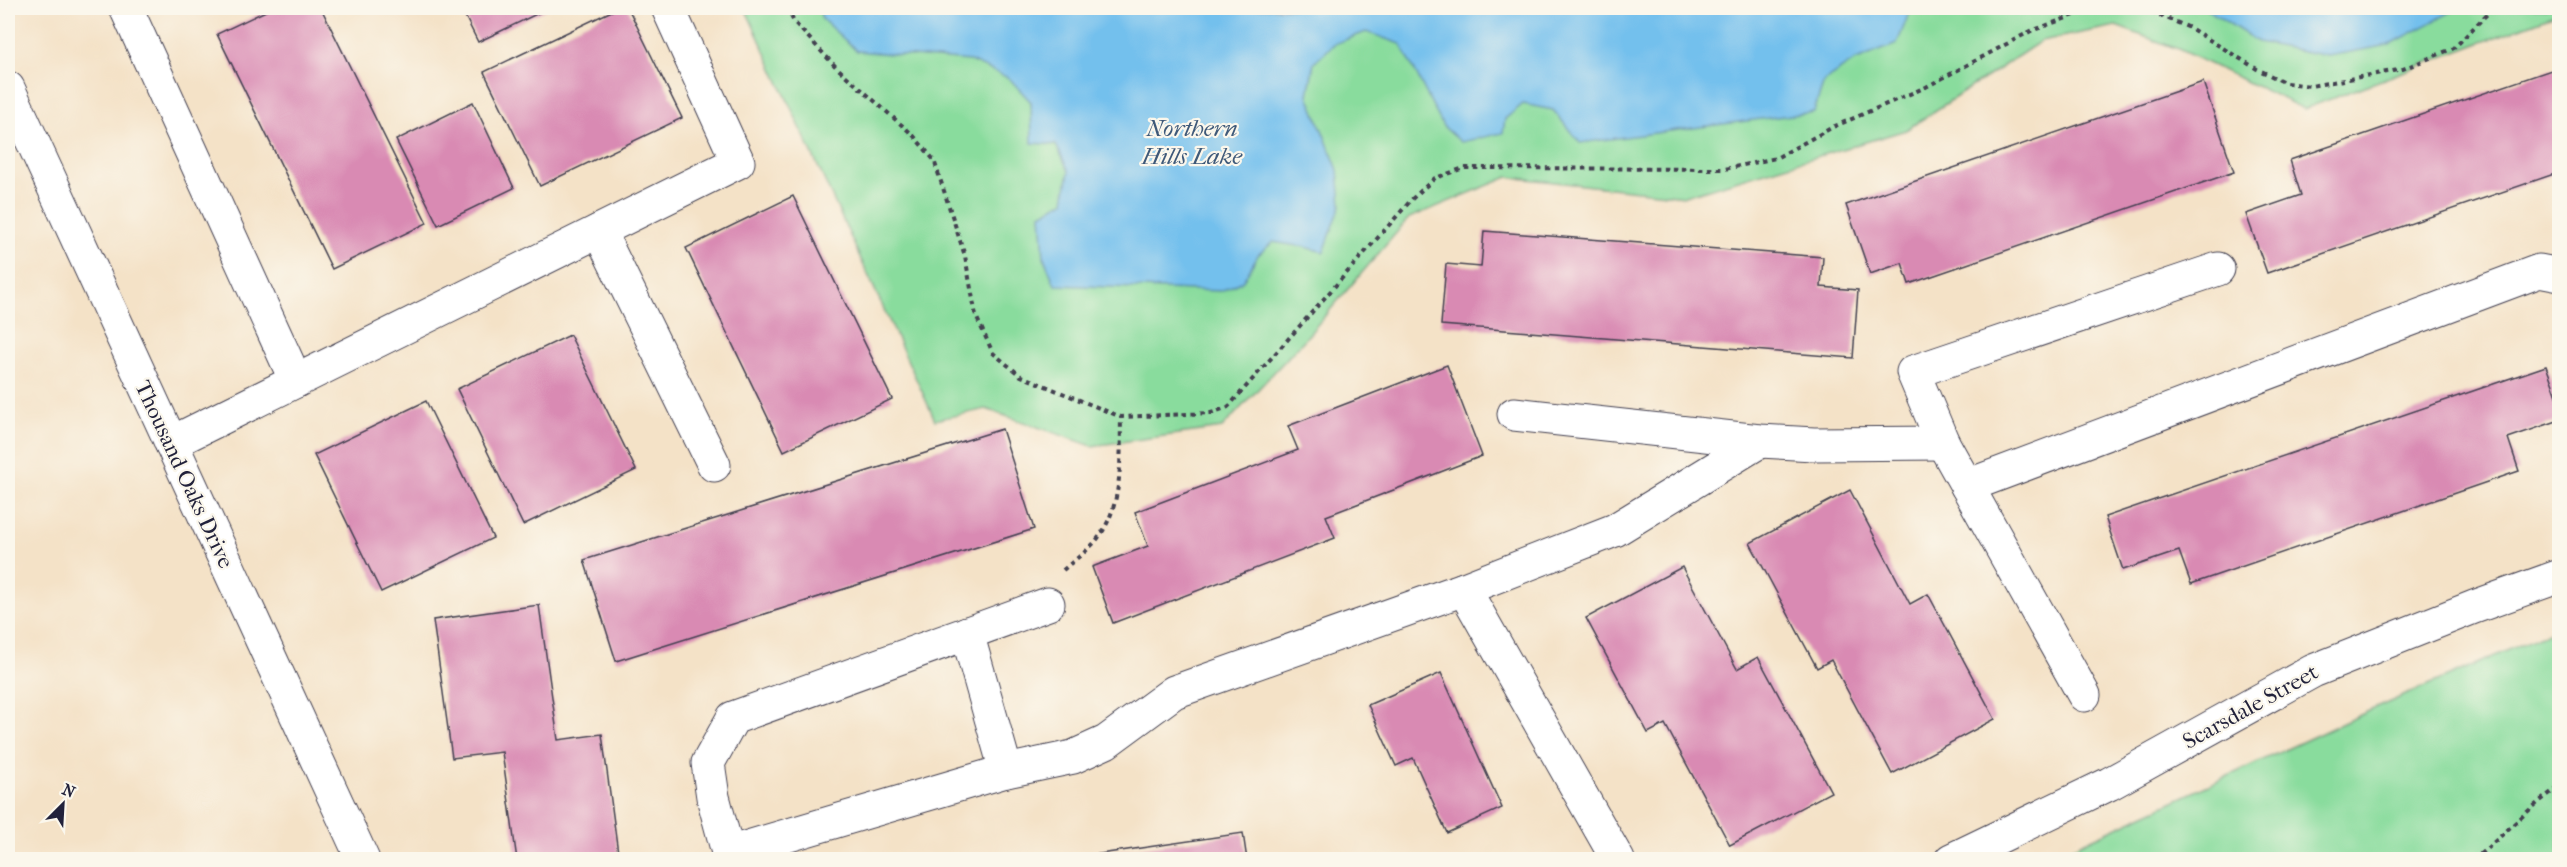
<svg xmlns="http://www.w3.org/2000/svg" width="2567" height="867" font-family="'IM FELL French Canon',serif">
  <style>
    .green { fill: #89dc9d; stroke: #567f6c; stroke-width: 1.5 }
    .water { fill: #73c0ed; stroke: #4a7194; stroke-width: 1.5 }
    .building { fill: #d98ab3 }
    .lines { fill: none; stroke-linecap: round; stroke-linejoin: round }
    .minor-casing { stroke: #423f50; stroke-width: 35 }
    .major-casing { stroke: #423f50; stroke-width: 35 }
    .path { stroke: #423f50; stroke-width: 4; stroke-dasharray: 4.5 4.5; stroke-linecap: butt }
    .minor { stroke: #fff; stroke-width: 33 }
    .major { stroke: #fff; stroke-width: 33 }
    .labels { text-anchor: middle; stroke-width: 4.5; stroke-linejoin: round; paint-order: stroke }
    .street-label { font-size: 22px; fill: #22223b; stroke: #fbf7ec }
    .water-label { font-size: 24px; font-style: italic; fill: #3e5979; stroke: #fbf7ec }
  </style>
  <rect width="100%" height="100%" fill="#fbf7ec"/>
  <filter id="ink" filterUnits="userSpaceOnUse"><feTurbulence type="fractalNoise" baseFrequency=".0167" numOctaves="2"/><feDisplacementMap in="SourceGraphic" scale="12" xChannelSelector="R" yChannelSelector="G"/><feConvolveMatrix kernelMatrix="1 2 1 2 8 2 1 2 1" color-interpolation-filters="sRGB"/></filter>
  <filter id="wash" filterUnits="userSpaceOnUse"><feTurbulence type="fractalNoise" baseFrequency=".008" numOctaves="4" result="noise"/><feDisplacementMap in="SourceGraphic" scale="24" xChannelSelector="R" yChannelSelector="G"/><feGaussianBlur stdDeviation="1.35" result="paint"/><feColorMatrix in="noise" values="0 0 0 0 0 0 0 0 0 0 0 0 0 0 0 0 0 1.4 0 .05"/><feComposite in="paint" operator="in"/></filter>
  <g filter="url(#wash)">
    <rect width="100%" height="100%" fill="#f4e2c7"/>
    <g class="green">
      <polygon points="745,8 2559,8 2560,13 2304,109 2178,49 2116,26 2041,41 1906,130 1685,196 1508,177 1409,218 1305,339 1222,428 1092,446 986,409 935,420"/>
      <polygon points="2559,628 2559,859 2048,859 2369,711"/>
    </g>
    <g class="water">
      <polygon points="819,8 1911,8 1897,44 1854,61 1824,81 1814,112 1580,143 1553,110 1523,104 1505,119 1503,133 1461,142 1443,126 1401,44 1366,32 1334,44 1314,63 1308,95 1338,170 1341,205 1324,252 1305,247 1273,242 1258,255 1243,281 1221,291 1055,285 1044,258 1041,214 1064,201 1069,171 1056,145 1032,143 1031,102 1009,78 970,61 857,51 822,19"/>
      <polygon points="2205,8 2455,8 2453,11 2389,45 2328,56 2258,42"/>
    </g>
    <g id="blocks">
      <g class="building">
        <polygon points="272,8 321,8 427,223 332,269 217,34"/>
        <polygon points="461,8 549,8 478,42"/>
        <polygon points="618,8 628,8 682,118 540,186 484,72"/>
        <polygon points="2560,67 2560,172 2267,273 2246,214 2301,195 2290,160"/>
        <polygon points="2203,82 2234,172 1909,284 1902,263 1870,274 1846,205"/>
        <polygon points="473,102 514,188 438,225 396,140"/>
        <polygon points="793,196 892,399 784,451 686,248"/>
        <polygon points="1484,231 1823,257 1821,287 1858,290 1853,358 1441,325 1446,264 1481,267"/>
        <polygon points="570,335 636,470 523,525 457,389"/>
        <polygon points="1447,365 1482,456 1326,516 1335,538 1113,623 1092,567 1148,546 1135,512 1298,450 1288,426"/>
        <polygon points="2546,366 2560,404 2560,420 2508,438 2519,471 2191,584 2179,551 2123,570 2105,517"/>
        <polygon points="426,401 493,538 381,592 314,455"/>
        <polygon points="1002,429 1034,529 616,661 584,560"/>
        <polygon points="1850,490 1910,604 1928,594 1995,719 1892,774 1831,660 1817,668 1750,543"/>
        <polygon points="1682,567 1737,669 1758,657 1831,792 1730,845 1665,724 1648,733 1586,618"/>
        <polygon points="539,605 558,740 602,734 619,860 517,860 502,752 452,758 433,620"/>
        <polygon points="1441,673 1502,808 1447,833 1413,758 1396,766 1368,705"/>
        <polygon points="1243,833 1247,860 1073,860 1073,858"/>
      </g>
    </g>
  </g>
  <g filter="url(#ink)">
    <use href="#blocks" fill-opacity="0" stroke="#423f50" stroke-width="1.5"/>
    <g class="lines">
      <defs>
        <g id="minor">
          <polyline points="126,8 296,381"/>
          <polyline points="599,231 714,465"/>
          <polyline points="1514,414 1760,441 1814,444 1943,443"/>
          <polyline points="171,443 738,162 668,8"/>
          <polyline points="1967,486 2539,271 2560,275"/>
          <polyline points="1464,589 1618,860"/>
          <polyline points="967,633 1006,771"/>
          <polyline points="2084,695 1943,443 1913,372 2218,269"/>
          <polyline points="728,853 1006,771 1073,757 1106,742 1174,692 1464,589 1615,530 1760,441"/>
          <polyline points="730,860 713,797 708,763 733,718 1048,604"/>
          <polyline points="1951,860 2109,784 2313,671 2474,607 2560,576"/>
        </g>
        <polyline id="major" points="8,88 363,860"/>
      </defs>
      <use href="#minor" class="minor-casing"/>
      <use href="#major" class="major-casing"/>
      <g class="path">
        <polyline points="787,8 794,22 836,67 913,135 934,160 965,256 976,316 993,353 1021,376 1121,417 1211,413 1228,407 1413,198 1435,178 1464,168 1725,169 1776,158 1833,127 1926,87 2031,31 2094,8"/>
        <polyline points="2143,8 2190,28 2257,69 2286,83 2311,86 2403,69 2454,48 2493,8"/>
        <path d="M1063 570C1073 561 1086 552 1095 542 1124 507 1120 460 1121 417"/>
        <path d="M2473 860C2503 836 2528 808 2560 786"/>
      </g>
      <use href="#minor" class="minor"/>
      <use href="#major" class="major"/>
    </g>
  </g>
  <g class="labels">
    <g class="street-label">
      <text transform="translate(185 474) rotate(65)" y="8">Thousand Oaks Drive</text>
      <text transform="translate(2250 706) rotate(-29)" y="8">Scarsdale Street</text>
    </g>
    <g class="water-label">
      <text x="1192" y="136">Northern<tspan x="1192" dy="28">Hills Lake</tspan></text>
    </g>
  </g>
  <rect width="2567" height="867" fill="none" stroke="#fbf7ec" stroke-width="30"/>
  <g transform="translate(63 804) rotate(24)" stroke="#fbf7ec" stroke-width="4.5" paint-order="stroke">
  <path d="M0-4.5L10 22L0 15L-10 22Z" fill="#22223b"/>
  <text y="-9" font-size="16" font-weight="bold" text-anchor="middle" fill="#22223b">N</text>
  </g>
</svg>
